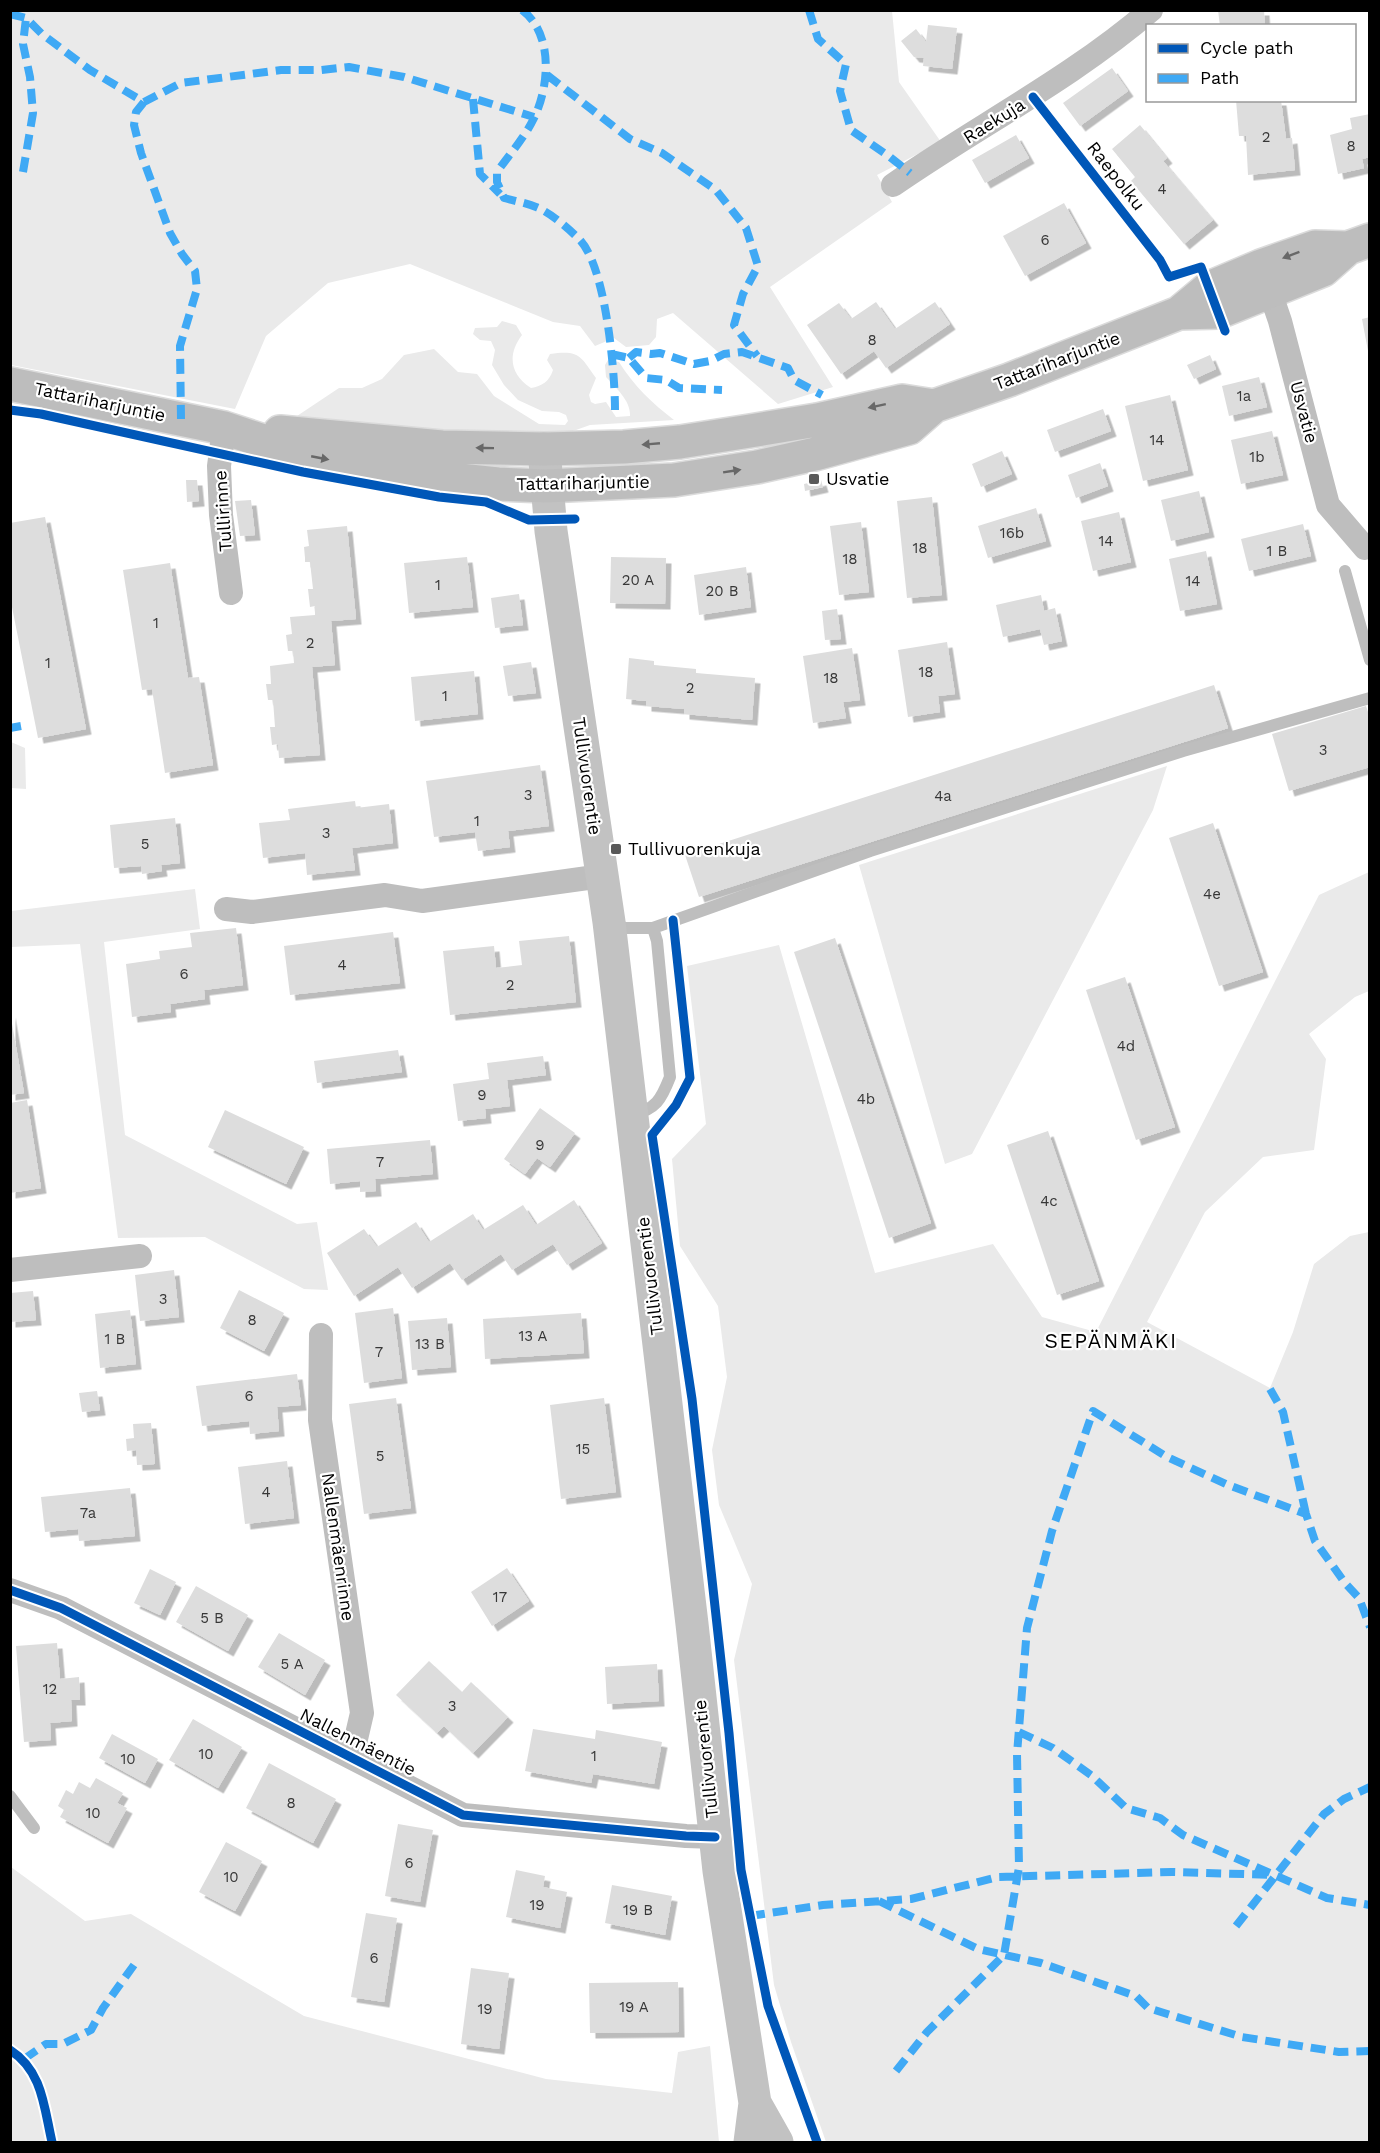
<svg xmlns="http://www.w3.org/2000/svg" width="1380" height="2153" font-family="'Work Sans',sans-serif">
  <defs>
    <filter id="shadow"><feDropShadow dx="5.5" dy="5.5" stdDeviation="0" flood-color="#0004"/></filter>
  </defs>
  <rect width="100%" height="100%" fill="#fff"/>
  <!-- green -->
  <path fill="#eaeaea" d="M 10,11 L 892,11 L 899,82 L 941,142 L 877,175 L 892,202 L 770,287 L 833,387 L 778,404 L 673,313 L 657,319 L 656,337 L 649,345 L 626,347 L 614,338 L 595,346 L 580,326 L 553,322 L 410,264 L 328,283 L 266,336 L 235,409 L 11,365 Z
    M 502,321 L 516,325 L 522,335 C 507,355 510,374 531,388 C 542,386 549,382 553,370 L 547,360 L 550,354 C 580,350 580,356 596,378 L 589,395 L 591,402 L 595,404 L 606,402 L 616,417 L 630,416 C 631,401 616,388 606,377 L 605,365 L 608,360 L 619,362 C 634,386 652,403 674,420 L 590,425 L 548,440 L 291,420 L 339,388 L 362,388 L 382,379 L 404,355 L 434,349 L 458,372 L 477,374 L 494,396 L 539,424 L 565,425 L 568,421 L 566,415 L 559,412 L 542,411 L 518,400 L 504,385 L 492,365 L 495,350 L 491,341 L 480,340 L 473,334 L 475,328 L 497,327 Z
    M 11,742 L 25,748 L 26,789 L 11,788 Z
    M 1167,766 L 1153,810 L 972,1154 L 945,1164 L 859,865 Z
    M 1369,872 L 1369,991 L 1355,997 L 1309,1034 L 1326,1059 L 1314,1150 L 1263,1157 L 1205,1212 L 1147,1322 L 1270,1388 L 1293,1332 L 1314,1264 L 1350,1236 L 1369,1232 L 1369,2142 L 826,2142 L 791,2042 L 774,1985 L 734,1660 L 752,1584 L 719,1505 L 712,1450 L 727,1377 L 718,1306 L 680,1246 L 672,1159 L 706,1124 L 687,966 L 779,945 L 875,1273 L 993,1244 L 1042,1317 L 1096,1332 L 1319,895 Z
    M 195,889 L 200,929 L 104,942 L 125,1135 L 297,1224 L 317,1222 L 328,1290 L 304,1289 L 205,1237 L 118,1238 L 80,944 L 11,947 L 11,911 Z
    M 11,1867 L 85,1921 L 131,1914 L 304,2016 L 546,2079 L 672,2093 L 678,2052 L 710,2046 L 719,2142 L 11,2142 Z"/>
  <!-- building -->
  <path fill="#ddd" filter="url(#shadow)" d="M 1218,10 L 1264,10 L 1265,26 L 1220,26 Z
    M 928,25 L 957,28 L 952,69 L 923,66 L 924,58 L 914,57 L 901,41 L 916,29 L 926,42 Z
    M 1112,68 L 1128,91 L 1080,126 L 1063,103 Z
    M 1236,100 L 1281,100 L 1286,139 L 1292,138 L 1295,170 L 1248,175 L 1246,136 L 1239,136 Z
    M 1370,114 L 1370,157 L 1362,159 L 1364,168 L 1338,174 L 1330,135 L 1352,129 L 1350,118 Z
    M 1140,125 L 1167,158 L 1163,161 L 1213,220 L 1184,244 L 1131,181 L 1135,177 L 1112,149 Z
    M 1016,135 L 1029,158 L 985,183 L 972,160 Z
    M 1064,203 L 1086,243 L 1025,276 L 1003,236 Z
    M 876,302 L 895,329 L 935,302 L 950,324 L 886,368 L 874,351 L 841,374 L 807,325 L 839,303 L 851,319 Z
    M 1370,317 L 1370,350 L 1368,351 L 1362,319 Z
    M 1210,355 L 1216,369 L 1194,379 L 1187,365 Z
    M 1259,377 L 1267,407 L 1229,416 L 1222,386 Z
    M 1170,395 L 1188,470 L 1143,481 L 1125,406 Z
    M 1103,409 L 1111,431 L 1055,452 L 1047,430 Z
    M 1272,431 L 1283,475 L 1241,484 L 1231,440 Z
    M 1002,451 L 1012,474 L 981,487 L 972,464 Z
    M 1100,463 L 1108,486 L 1076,498 L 1068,475 Z
    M 186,480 L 197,480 L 199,501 L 187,502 Z
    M 821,480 L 823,487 L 805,491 L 804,484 Z
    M 1199,491 L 1209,532 L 1171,541 L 1161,500 Z
    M 932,497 L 942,595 L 907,598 L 897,501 Z
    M 251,500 L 255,535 L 240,536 L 235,501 Z
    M 1036,508 L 1046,541 L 988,558 L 978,526 Z
    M 1119,512 L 1131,562 L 1093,571 L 1081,521 Z
    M 45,517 L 86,729 L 38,738 L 10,597 L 10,523 Z
    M 861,522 L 869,592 L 839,595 L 830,526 Z
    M 1303,524 L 1311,556 L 1249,571 L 1241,539 Z
    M 347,526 L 356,619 L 331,621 L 335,665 L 312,667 L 320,755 L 279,758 L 278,744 L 272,745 L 270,727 L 275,727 L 273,700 L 268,700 L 266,684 L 271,684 L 270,666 L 294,663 L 293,651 L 288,651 L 286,635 L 292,634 L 290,617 L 315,615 L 315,606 L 310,607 L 308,589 L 313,589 L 310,562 L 305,562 L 305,558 L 304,547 L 309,546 L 307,530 Z
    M 1206,551 L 1217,604 L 1180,611 L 1169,559 Z
    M 467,557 L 473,607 L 409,613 L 404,563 Z
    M 611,557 L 666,558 L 665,604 L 610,603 Z
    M 170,563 L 188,678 L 199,677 L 213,765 L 165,773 L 152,689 L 142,690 L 123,570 Z
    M 746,567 L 751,607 L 699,615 L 694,575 Z
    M 519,594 L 523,625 L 495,628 L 491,598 Z
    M 1041,595 L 1044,611 L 1055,608 L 1062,641 L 1044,645 L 1040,629 L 1003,637 L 996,605 Z
    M 837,609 L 841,639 L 825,640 L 822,611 Z
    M 947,642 L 955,694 L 938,696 L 940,712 L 908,717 L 898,650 Z
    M 852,648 L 860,700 L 843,702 L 846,718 L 813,723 L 803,656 Z
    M 629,658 L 654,661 L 654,665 L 696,669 L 696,673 L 755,678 L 752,720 L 684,714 L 684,709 L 646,706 L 646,701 L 626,699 Z
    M 531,662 L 536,693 L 508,696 L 503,666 Z
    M 474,671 L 478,714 L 415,721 L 411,677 Z
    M 1214,685 L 1228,728 L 699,897 L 685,855 Z
    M 1366,706 L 1370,718 L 1370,767 L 1289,791 L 1272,734 Z
    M 540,765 L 549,826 L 508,831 L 510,847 L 478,851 L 475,832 L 434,837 L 426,781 Z
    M 355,801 L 356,808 L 389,804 L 393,843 L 352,848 L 355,870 L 307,875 L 305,853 L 263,858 L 259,823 L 290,820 L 288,809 Z
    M 175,818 L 180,863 L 161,865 L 162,871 L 142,874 L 141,866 L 114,868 L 110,825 Z
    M 1213,823 L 1263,972 L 1219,986 L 1169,838 Z
    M 236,928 L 243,985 L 204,990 L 205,999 L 170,1004 L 171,1012 L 132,1017 L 126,964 L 160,959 L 159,951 L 192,947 L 190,933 Z
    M 393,932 L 400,983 L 290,995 L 284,946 Z
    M 569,936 L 576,1002 L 450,1015 L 443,951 L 494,946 L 496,968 L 522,965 L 519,941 Z
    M 835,938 L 931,1223 L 889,1238 L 794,952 Z
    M 1125,977 L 1175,1127 L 1136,1140 L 1086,990 Z
    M 10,1012 L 24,1093 L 10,1095 Z
    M 398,1050 L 402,1072 L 317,1083 L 314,1061 Z
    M 543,1056 L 546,1075 L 507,1080 L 510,1106 L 485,1109 L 486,1118 L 458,1121 L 453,1084 L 489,1079 L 487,1063 Z
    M 27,1100 L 41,1188 L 10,1193 L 10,1103 Z
    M 540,1108 L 575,1133 L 550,1167 L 537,1158 L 525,1174 L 504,1159 Z
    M 225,1110 L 304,1147 L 286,1184 L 208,1147 Z
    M 1048,1131 L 1099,1281 L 1057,1295 L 1007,1145 Z
    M 430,1140 L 433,1174 L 375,1179 L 376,1191 L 360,1192 L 360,1181 L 330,1184 L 327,1149 Z
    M 574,1200 L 602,1243 L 567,1265 L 553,1244 L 512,1270 L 501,1254 L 462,1280 L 450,1263 L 412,1288 L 398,1267 L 354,1296 L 327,1253 L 364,1229 L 377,1247 L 416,1222 L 429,1242 L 473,1214 L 483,1230 L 523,1205 L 536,1225 Z
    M 174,1270 L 179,1317 L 140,1321 L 135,1275 Z
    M 239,1290 L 284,1313 L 264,1351 L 220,1328 Z
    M 33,1291 L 36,1320 L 10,1322 L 10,1293 Z
    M 393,1308 L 402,1378 L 364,1383 L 355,1313 Z
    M 130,1310 L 136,1364 L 100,1368 L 95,1314 Z
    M 581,1313 L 584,1353 L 485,1359 L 483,1319 Z
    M 447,1318 L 451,1367 L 412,1370 L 408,1321 Z
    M 297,1374 L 301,1405 L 277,1407 L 279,1431 L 250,1434 L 249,1421 L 202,1426 L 196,1386 Z
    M 97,1391 L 100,1410 L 82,1412 L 79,1393 Z
    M 396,1398 L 411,1508 L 364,1514 L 349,1404 Z
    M 604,1398 L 616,1492 L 561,1499 L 550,1405 Z
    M 151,1423 L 155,1464 L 137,1465 L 136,1450 L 127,1451 L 126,1439 L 134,1438 L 133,1424 Z
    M 287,1461 L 294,1518 L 245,1524 L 238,1467 Z
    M 130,1488 L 135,1536 L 79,1541 L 78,1529 L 45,1532 L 41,1497 Z
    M 507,1568 L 529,1601 L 492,1626 L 471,1592 Z
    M 150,1569 L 176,1582 L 160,1615 L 134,1603 Z
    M 196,1586 L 248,1615 L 228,1651 L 176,1622 Z
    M 279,1633 L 325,1660 L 305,1695 L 258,1667 Z
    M 57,1643 L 60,1679 L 79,1677 L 80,1700 L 71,1700 L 72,1721 L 50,1723 L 51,1740 L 24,1742 L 16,1646 Z
    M 429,1661 L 462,1692 L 471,1682 L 508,1717 L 473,1753 L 444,1726 L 437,1733 L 396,1695 Z
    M 657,1664 L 659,1701 L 607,1704 L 605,1667 Z
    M 193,1719 L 242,1747 L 218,1788 L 169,1760 Z
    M 533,1729 L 595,1739 L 596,1730 L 662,1742 L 654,1784 L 593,1774 L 591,1783 L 525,1771 Z
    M 112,1734 L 158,1759 L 145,1783 L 99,1758 Z
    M 269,1763 L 336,1799 L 313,1843 L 246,1808 Z
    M 96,1778 L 123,1793 L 117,1803 L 127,1808 L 108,1843 L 60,1817 L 64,1810 L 58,1806 L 66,1790 L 73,1794 L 79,1782 L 90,1788 Z
    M 398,1824 L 433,1830 L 420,1902 L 385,1896 Z
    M 226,1842 L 262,1861 L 235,1911 L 199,1892 Z
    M 516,1870 L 545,1876 L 543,1887 L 567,1892 L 560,1928 L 506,1917 Z
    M 612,1885 L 672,1896 L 665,1935 L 605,1923 Z
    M 366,1913 L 397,1918 L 384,2002 L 351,1997 Z
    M 471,1968 L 509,1973 L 499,2049 L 461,2044 Z
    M 678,1982 L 679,2032 L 590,2033 L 589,1983 Z"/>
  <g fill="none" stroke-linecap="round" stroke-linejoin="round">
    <defs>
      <path id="primary" d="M 1179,313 L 1219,312 L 1323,270 L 1348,248
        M 10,384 L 224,428 L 309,456 L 402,474 L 498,484 L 546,486 L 674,480 L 757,467 L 815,454 L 909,428 L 934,406 L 1009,380 L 1179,313 L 1209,288 L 1261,266 L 1315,247 L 1348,248 L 1370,240
        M 280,432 L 442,447 L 544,449 L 624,447 L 680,442 L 750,431 L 817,420 L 902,401 L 934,406"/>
    </defs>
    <!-- primary casing -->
    <use href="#primary" stroke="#dbdbdb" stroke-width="36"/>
    <!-- service -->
    <path stroke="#bebebe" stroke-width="12" d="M 1345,571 L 1370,660
      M 613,923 L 625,928 L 653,928 L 870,851 L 1183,751 L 1370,698
      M 632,1115 C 656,1109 661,1100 670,1077 L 657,941 L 653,928
      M 10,1796 L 34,1828"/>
    <!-- minor -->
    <path stroke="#bebebe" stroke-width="24" d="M 893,185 C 978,126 1072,78 1151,10
      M 1265,277 L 1280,321 L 1328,505 L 1365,548
      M 224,428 L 219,466 L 221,515 L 231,593
      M 226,909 L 252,912 L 385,895 L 422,901 L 602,876
      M 10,1270 L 140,1256
      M 321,1335 L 320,1420 L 362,1713 L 352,1756
      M 10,1590 L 61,1608 L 463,1815 L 686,1836 L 715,1837"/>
    <!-- secondary -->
    <path stroke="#c2c2c2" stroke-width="33" d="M 544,449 L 551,531 L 609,922 L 692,1624 L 719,1871 L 755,2103 L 750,2142
      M 755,2103 L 777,2142"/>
    <!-- primary -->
    <use href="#primary" stroke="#bdbdbd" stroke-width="33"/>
    <!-- quiet -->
    <path stroke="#3fa9f5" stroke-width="8" stroke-dasharray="15 8" stroke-linecap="butt" d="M 522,10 C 553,33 550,85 534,118 C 525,137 509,155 497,172 L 497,182 L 504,198 C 515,201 526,203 536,207 C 551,213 568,228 580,240 C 606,268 615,372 615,410
      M 809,10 L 818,39 L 846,64 L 840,91 L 851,130 L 890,157 L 910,173
      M 10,14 L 26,18 L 42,34 L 90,70 L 144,102 L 181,83 L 281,70 L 321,70 L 349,67 L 404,77 L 534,117
      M 547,75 L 630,139 L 662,153 L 716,190 L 746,228 L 758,266 L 743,294 L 734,325 L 757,356
      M 473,99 L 480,174 L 500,194
      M 144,102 L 136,112 L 134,125 L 141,153 L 170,233 L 182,254 L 195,271 L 197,289 L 180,346 L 181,419
      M 23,172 L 33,113 L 30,77 L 23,44 L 26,18
      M 611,354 L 629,358 L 646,378 L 666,380 L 679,388 L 722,390
      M 629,358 L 636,352 L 651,354 L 660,353 L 694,364 L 710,361 L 724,354 L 742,352 L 788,368 L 794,380 L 822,395
      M 10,728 L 21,726
      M 1270,1389 L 1283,1412 L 1306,1514
      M 1019,1732 L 1053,1748 L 1091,1775 L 1126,1808 L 1160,1818 L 1183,1835 L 1327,1898 L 1370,1905
      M 879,1901 L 978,1949 L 1041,1963 L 1136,1996 L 1148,2008 L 1242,2037 L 1339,2052 L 1370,2051
      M 750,1916 L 823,1905 L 911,1899 L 998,1877 L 1172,1872 L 1275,1875
      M 1236,1926 L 1324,1814 L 1344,1799 L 1370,1787
      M 24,2059 L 46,2044 L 63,2044 L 91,2030 L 103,2008 L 134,1965
      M 896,2071 L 927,2032 L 1004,1955 L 1019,1867 L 1017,1754 L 1027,1628 L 1052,1531 L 1093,1411 L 1167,1457 L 1228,1485 L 1306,1514 L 1315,1541 L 1345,1583 L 1359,1598 L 1370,1627"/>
    <defs>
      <path id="cycleway" d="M 1033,97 L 1160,260 L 1169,277 L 1201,267 L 1225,331
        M 10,410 L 41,414 L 303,472 L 439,497 L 486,502 L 529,520 L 575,519
        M 673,920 L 690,1078 L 676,1105 L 652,1135 L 692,1399 L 729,1733 L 741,1870 L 768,2006 L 817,2142
        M 10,1590 L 61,1608 L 463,1815 L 686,1836 L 715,1837
        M 10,2050 C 43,2071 44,2108 52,2142"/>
    </defs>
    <!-- cycleway casing -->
    <use href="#cycleway" stroke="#fff" stroke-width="13"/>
    <!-- cycleway -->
    <use href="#cycleway" stroke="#0057b8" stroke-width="9"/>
  </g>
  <!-- one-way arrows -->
  <defs><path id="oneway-solid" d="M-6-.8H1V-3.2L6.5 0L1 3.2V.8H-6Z" transform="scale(1.5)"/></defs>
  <g fill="#686868">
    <use href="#oneway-solid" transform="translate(1291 255) rotate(159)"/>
    <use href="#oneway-solid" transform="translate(877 406) rotate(168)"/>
    <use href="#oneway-solid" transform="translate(651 444) rotate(175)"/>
    <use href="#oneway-solid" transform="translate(485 448) rotate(-179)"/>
    <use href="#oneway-solid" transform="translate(320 458) rotate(11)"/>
    <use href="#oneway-solid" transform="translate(732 471) rotate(-9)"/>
  </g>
  <!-- markers -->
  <g fill="#595959" stroke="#fff" stroke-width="2">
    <rect x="808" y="473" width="12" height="12" rx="3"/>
    <rect x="610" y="843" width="12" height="12" rx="3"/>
  </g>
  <g text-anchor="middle" stroke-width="4.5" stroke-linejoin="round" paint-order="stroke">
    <!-- number labels -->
    <g font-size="15" fill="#373737">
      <text x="1266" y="142">2</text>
      <text x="1351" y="151">8</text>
      <text x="1162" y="194">4</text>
      <text x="1045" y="245">6</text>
      <text x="872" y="345">8</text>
      <text x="1244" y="401">1a</text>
      <text x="1157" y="445">14</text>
      <text x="1257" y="462">1b</text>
      <text x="1012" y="538">16b</text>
      <text x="1106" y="546">14</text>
      <text x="920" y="553">18</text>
      <text x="1277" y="556">1 B</text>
      <text x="850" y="564">18</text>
      <text x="638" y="585">20 A</text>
      <text x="1193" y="586">14</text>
      <text x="438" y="590">1</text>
      <text x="722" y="596">20 B</text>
      <text x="156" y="628">1</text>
      <text x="310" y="648">2</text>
      <text x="48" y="668">1</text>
      <text x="926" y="677">18</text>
      <text x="831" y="683">18</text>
      <text x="690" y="693">2</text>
      <text x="445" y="701">1</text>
      <text x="1323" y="755">3</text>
      <text x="528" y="800">3</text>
      <text x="943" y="801">4a</text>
      <text x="477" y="826">1</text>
      <text x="326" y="838">3</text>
      <text x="145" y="849">5</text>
      <text x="1212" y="899">4e</text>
      <text x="342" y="970">4</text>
      <text x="184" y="979">6</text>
      <text x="510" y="990">2</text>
      <text x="1126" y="1051">4d</text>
      <text x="482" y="1100">9</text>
      <text x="866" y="1104">4b</text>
      <text x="540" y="1150">9</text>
      <text x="380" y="1167">7</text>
      <text x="1049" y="1206">4c</text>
      <text x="163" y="1304">3</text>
      <text x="252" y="1325">8</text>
      <text x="533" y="1341">13 A</text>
      <text x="115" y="1344">1 B</text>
      <text x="430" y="1349">13 B</text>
      <text x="379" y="1357">7</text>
      <text x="249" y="1401">6</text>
      <text x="583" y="1454">15</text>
      <text x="380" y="1461">5</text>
      <text x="266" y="1497">4</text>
      <text x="88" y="1518">7a</text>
      <text x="500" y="1602">17</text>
      <text x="212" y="1623">5 B</text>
      <text x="292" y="1669">5 A</text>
      <text x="50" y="1694">12</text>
      <text x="452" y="1711">3</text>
      <text x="206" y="1759">10</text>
      <text x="594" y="1761">1</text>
      <text x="128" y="1764">10</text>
      <text x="291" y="1808">8</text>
      <text x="93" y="1818">10</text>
      <text x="409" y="1868">6</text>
      <text x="231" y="1882">10</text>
      <text x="537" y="1910">19</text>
      <text x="638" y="1915">19 B</text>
      <text x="374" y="1963">6</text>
      <text x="634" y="2012">19 A</text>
      <text x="485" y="2014">19</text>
    </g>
    <!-- street labels -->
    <g font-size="18" fill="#000" stroke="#fff">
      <text transform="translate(994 121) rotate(-32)" y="6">Raekuja</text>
      <text transform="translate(1116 176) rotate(52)" y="6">Raepolku</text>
      <text transform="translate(1057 361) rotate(-21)" y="6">Tattariharjuntie</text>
      <text transform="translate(100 402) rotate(12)" y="6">Tattariharjuntie</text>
      <text transform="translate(1304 412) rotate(75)" y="6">Usvatie</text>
      <text transform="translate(583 483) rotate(-1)" y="6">Tattariharjuntie</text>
      <text transform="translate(223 511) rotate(-94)" y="6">Tullirinne</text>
      <text transform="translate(587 776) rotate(82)" y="6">Tullivuorentie</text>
      <text transform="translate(650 1276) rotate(-97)" y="6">Tullivuorentie</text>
      <text transform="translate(338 1547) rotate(82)" y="6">Nallenmäenrinne</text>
      <text transform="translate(358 1742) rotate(27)" y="6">Nallenmäentie</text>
      <text transform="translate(706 1759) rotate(-96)" y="6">Tullivuorentie</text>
    </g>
    <!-- poi labels -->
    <g font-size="18" fill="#000" stroke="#fff" text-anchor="start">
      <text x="826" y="485">Usvatie</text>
      <text x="628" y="855">Tullivuorenkuja</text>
    </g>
    <!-- quarter labels -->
    <g font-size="21" letter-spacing="1.5" fill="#000" stroke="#fff">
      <text x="1111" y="1348">SEPÄNMÄKI</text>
    </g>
  </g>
  <!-- border -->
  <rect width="1380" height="2153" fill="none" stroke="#000000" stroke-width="24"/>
  <!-- legend -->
  <rect x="1146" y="24" width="210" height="78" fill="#ffffff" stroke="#999999" stroke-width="1.5"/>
  <rect x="1158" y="44" width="30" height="9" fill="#0057b8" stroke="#999999" stroke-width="1.5"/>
  <text x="1200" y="54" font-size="18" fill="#000000">Cycle path</text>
  <rect x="1158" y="74" width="30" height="9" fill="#3fa9f5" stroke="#999999" stroke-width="1.5"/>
  <text x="1200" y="84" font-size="18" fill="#000000">Path</text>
</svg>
